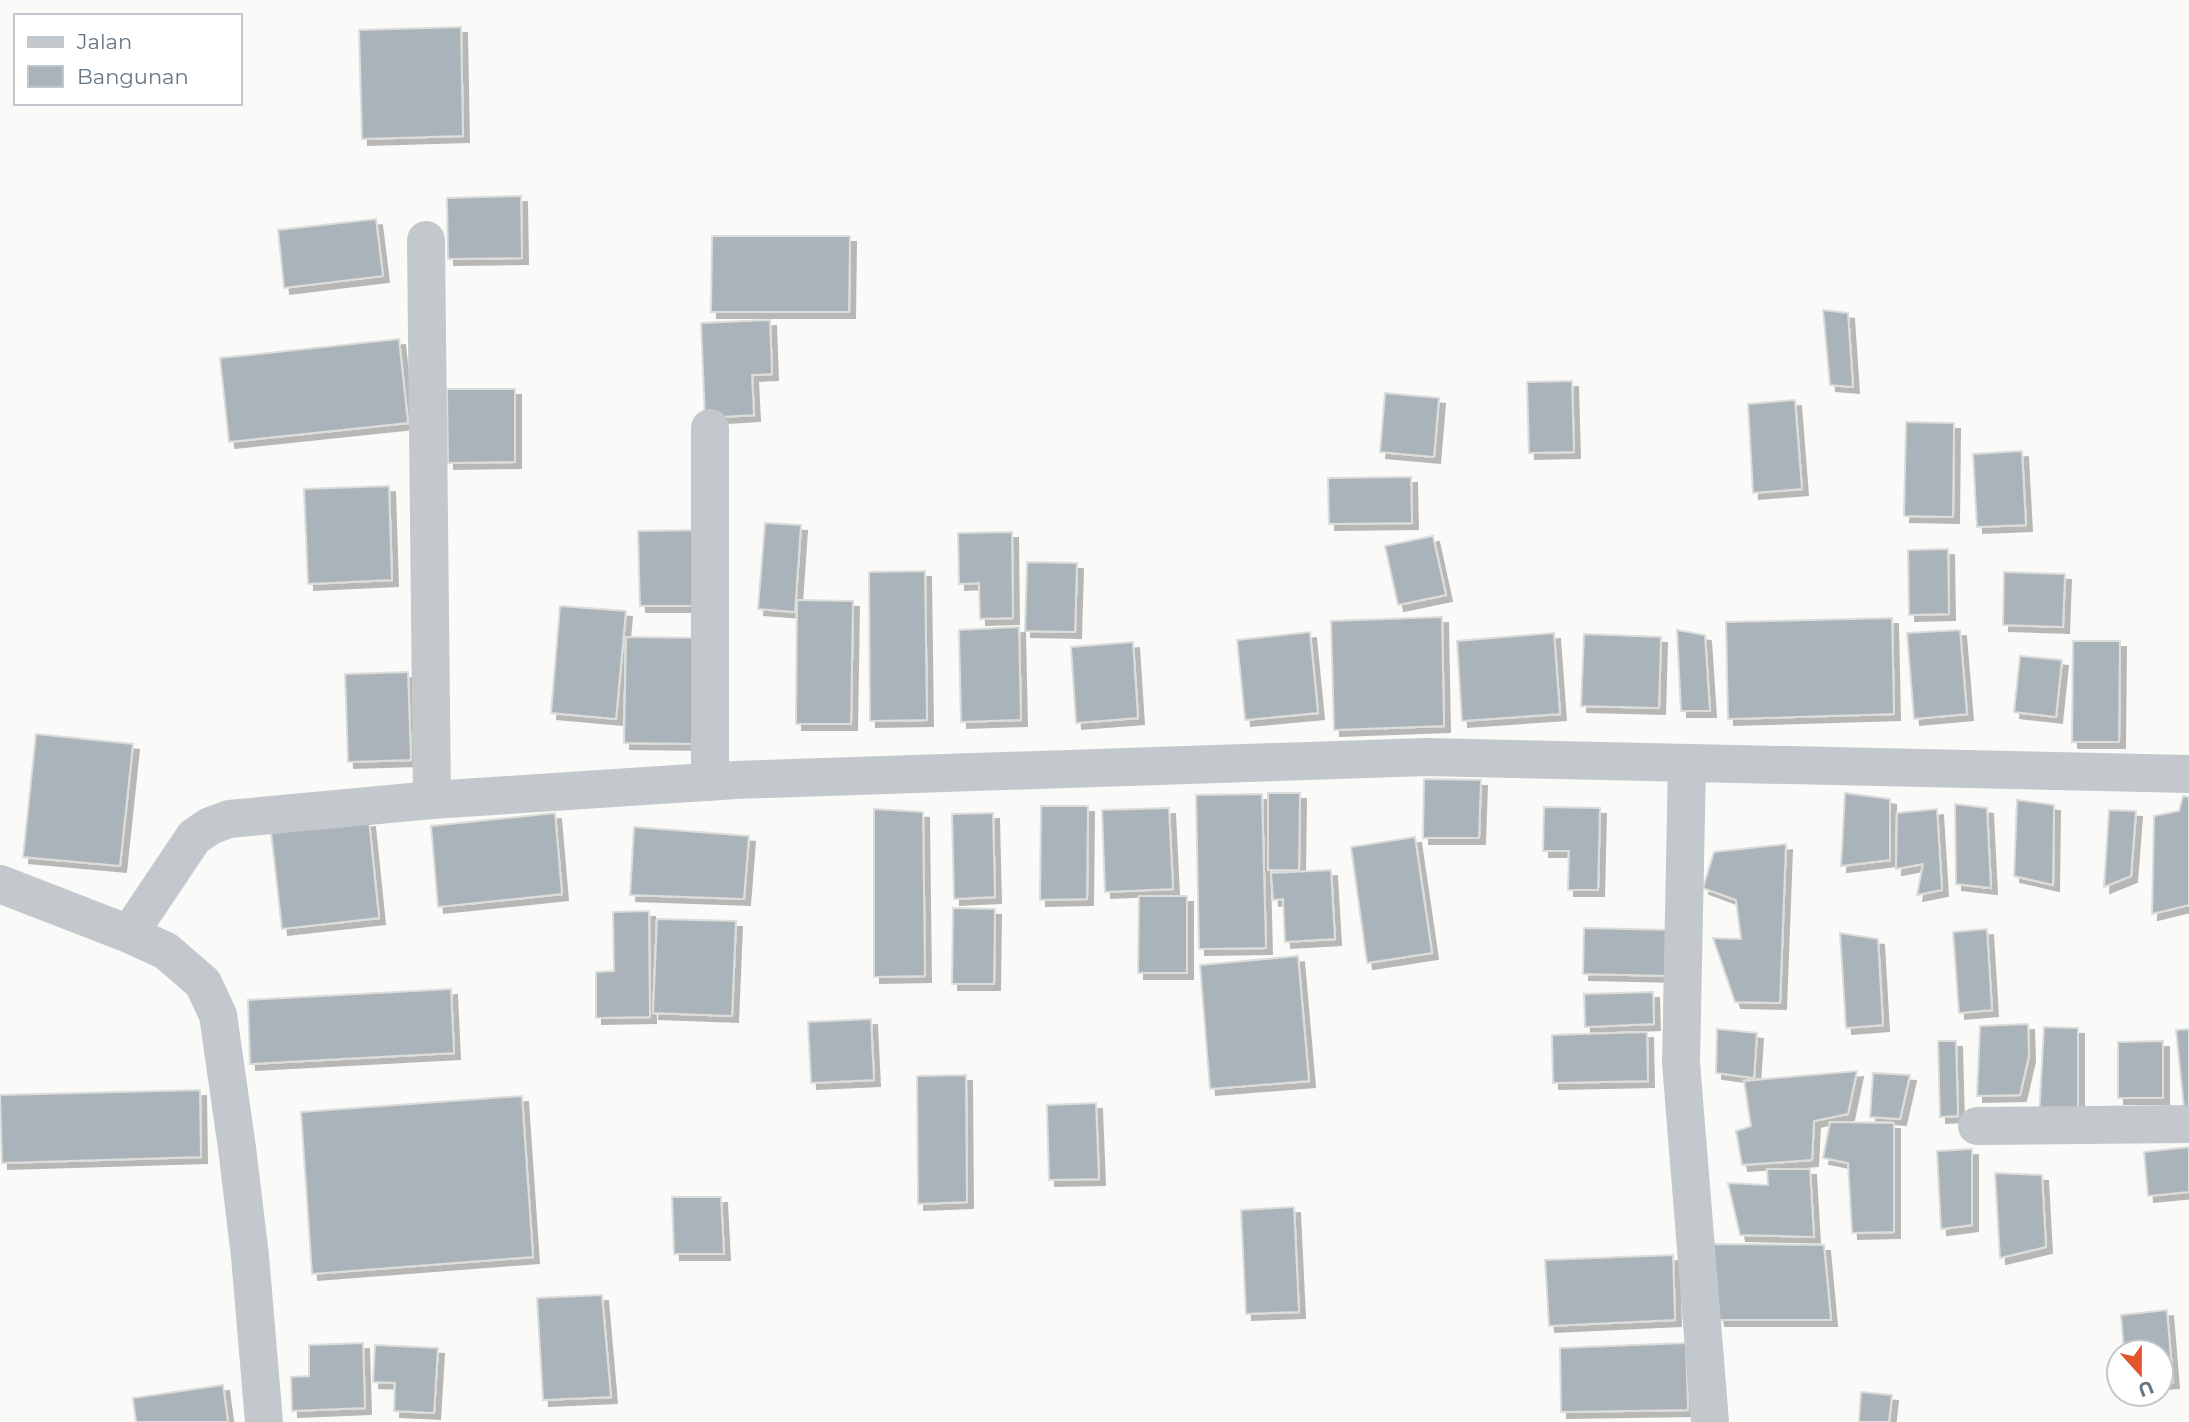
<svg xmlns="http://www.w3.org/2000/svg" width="2189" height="1422" font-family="Montserrat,sans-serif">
  <defs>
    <filter id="shadow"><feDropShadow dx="6" dy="6" stdDeviation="0" flood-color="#0004"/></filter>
  </defs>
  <rect width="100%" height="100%" fill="#fafaf8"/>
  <!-- building -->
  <path fill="#aab3b9" stroke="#dcdcda" stroke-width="2" filter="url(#shadow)" d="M 461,27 L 463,136 L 362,139 L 359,30 Z
    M 521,196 L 522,258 L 448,259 L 447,198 Z
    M 376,219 L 383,276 L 284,288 L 278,230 Z
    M 712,236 L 850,236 L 849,312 L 711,312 Z
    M 1823,310 L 1848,313 L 1853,387 L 1830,385 Z
    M 770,320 L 772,374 L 752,375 L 754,415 L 705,418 L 701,323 Z
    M 399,339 L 408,423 L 229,442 L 220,358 Z
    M 1572,381 L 1574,452 L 1529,453 L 1527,382 Z
    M 447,389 L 515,389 L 515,462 L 448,463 Z
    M 1385,393 L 1439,398 L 1434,457 L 1380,452 Z
    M 1795,400 L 1802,489 L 1753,493 L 1748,404 Z
    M 1906,422 L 1954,423 L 1953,517 L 1904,516 Z
    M 2022,451 L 2026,525 L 1977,527 L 1973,454 Z
    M 1411,477 L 1412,523 L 1329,524 L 1328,478 Z
    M 389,486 L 392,580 L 308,584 L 304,489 Z
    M 765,523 L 801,525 L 795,612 L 758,609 Z
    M 701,530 L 702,606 L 640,606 L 638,531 Z
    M 1012,532 L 1013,618 L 980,619 L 979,583 L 959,584 L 958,533 Z
    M 1433,536 L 1446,595 L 1398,605 L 1385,546 Z
    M 1948,549 L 1949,614 L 1909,615 L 1908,550 Z
    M 1027,562 L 1077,563 L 1075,632 L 1025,631 Z
    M 925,571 L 927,720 L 870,721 L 869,572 Z
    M 2004,572 L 2065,574 L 2063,627 L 2003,625 Z
    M 797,600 L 853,601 L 851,724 L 796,724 Z
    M 560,606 L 626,611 L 616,719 L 551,713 Z
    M 1442,617 L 1444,726 L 1334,730 L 1331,621 Z
    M 1892,618 L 1894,714 L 1728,719 L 1726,622 Z
    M 1019,627 L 1021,720 L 961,722 L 959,630 Z
    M 1677,630 L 1705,635 L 1710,711 L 1681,711 Z
    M 1960,630 L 1967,714 L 1914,719 L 1907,633 Z
    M 1310,632 L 1318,713 L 1245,720 L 1237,640 Z
    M 1554,633 L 1560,714 L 1462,721 L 1457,641 Z
    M 1584,634 L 1661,637 L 1659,708 L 1581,706 Z
    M 626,637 L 704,638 L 702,744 L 624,743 Z
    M 2073,641 L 2120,641 L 2119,742 L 2072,742 Z
    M 1133,642 L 1138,718 L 1076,723 L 1071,647 Z
    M 2020,656 L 2062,660 L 2056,717 L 2014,712 Z
    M 408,672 L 411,760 L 348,762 L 345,674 Z
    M 36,734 L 133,744 L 120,866 L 23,857 Z
    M 1424,779 L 1481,780 L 1479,838 L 1423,838 Z
    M 1268,793 L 1300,793 L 1299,870 L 1268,870 Z
    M 1845,793 L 1890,799 L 1890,860 L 1841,866 Z
    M 1262,794 L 1266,948 L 1199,949 L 1196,795 Z
    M 2183,796 L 2189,797 L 2189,905 L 2152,914 L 2154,816 L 2179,811 Z
    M 2017,800 L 2054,805 L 2053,885 L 2014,876 Z
    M 1955,804 L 1987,808 L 1991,888 L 1956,884 Z
    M 1041,806 L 1088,806 L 1087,899 L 1040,900 Z
    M 1544,807 L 1600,808 L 1598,890 L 1568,890 L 1569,851 L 1543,851 Z
    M 1169,808 L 1173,889 L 1105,892 L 1102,810 Z
    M 874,809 L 923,812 L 925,976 L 874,977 Z
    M 1937,809 L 1942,890 L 1917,895 L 1923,864 L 1896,869 L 1897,813 Z
    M 2109,810 L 2136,811 L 2131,876 L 2104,887 Z
    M 555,813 L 562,894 L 438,907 L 431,826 Z
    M 993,813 L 995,897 L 954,899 L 952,814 Z
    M 369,821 L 379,918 L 282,929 L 271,832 Z
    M 634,827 L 749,836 L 744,899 L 630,895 Z
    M 1415,837 L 1432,953 L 1367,963 L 1351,847 Z
    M 1786,844 L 1780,1003 L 1735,1002 L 1713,938 L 1741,939 L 1736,900 L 1703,888 L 1714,852 Z
    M 1331,870 L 1335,939 L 1285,942 L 1283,899 L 1273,900 L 1271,873 Z
    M 1139,896 L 1187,896 L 1187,973 L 1138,973 Z
    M 953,908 L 995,909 L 994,984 L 952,984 Z
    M 649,911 L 650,1017 L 596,1018 L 596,972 L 614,971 L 613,912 Z
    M 657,919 L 736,921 L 732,1016 L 653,1013 Z
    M 1584,928 L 1671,930 L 1671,976 L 1583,974 Z
    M 1987,929 L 1992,1010 L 1959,1013 L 1953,932 Z
    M 1840,933 L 1878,939 L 1883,1025 L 1846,1028 Z
    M 1298,956 L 1309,1081 L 1210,1089 L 1200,965 Z
    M 451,989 L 454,1053 L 250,1064 L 248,1000 Z
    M 1653,992 L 1654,1024 L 1585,1027 L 1584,994 Z
    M 871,1019 L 874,1080 L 811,1083 L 808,1022 Z
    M 2028,1024 L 2029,1056 L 2020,1095 L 1977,1096 L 1980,1026 Z
    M 2044,1027 L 2078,1028 L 2078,1111 L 2039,1116 Z
    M 1717,1029 L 1757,1033 L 1754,1078 L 1716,1073 Z
    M 2189,1029 L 2189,1118 L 2185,1118 L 2176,1030 Z
    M 1647,1032 L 1648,1081 L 1553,1083 L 1552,1035 Z
    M 1938,1041 L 1956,1041 L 1958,1116 L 1940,1117 Z
    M 2163,1041 L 2163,1098 L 2118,1098 L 2118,1042 Z
    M 1857,1071 L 1848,1114 L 1814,1121 L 1812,1160 L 1742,1165 L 1736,1131 L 1751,1126 L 1744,1081 Z
    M 1873,1073 L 1910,1075 L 1900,1119 L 1870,1117 Z
    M 966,1075 L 967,1202 L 918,1204 L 917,1076 Z
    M 200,1090 L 201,1157 L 2,1163 L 0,1095 Z
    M 522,1096 L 533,1257 L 312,1274 L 301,1112 Z
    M 1096,1103 L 1099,1179 L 1049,1180 L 1047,1105 Z
    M 1830,1122 L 1894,1123 L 1894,1232 L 1852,1233 L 1848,1163 L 1823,1158 Z
    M 2189,1147 L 2189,1192 L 2148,1196 L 2144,1152 Z
    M 1972,1149 L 1972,1225 L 1941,1229 L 1937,1151 Z
    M 1767,1169 L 1810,1169 L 1814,1237 L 1740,1235 L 1728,1183 L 1768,1185 Z
    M 1995,1173 L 2042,1175 L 2046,1247 L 2000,1258 Z
    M 672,1197 L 721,1197 L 724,1254 L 674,1254 Z
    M 1294,1207 L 1299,1312 L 1246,1314 L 1241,1210 Z
    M 1707,1244 L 1824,1245 L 1831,1320 L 1719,1320 Z
    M 1673,1255 L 1675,1320 L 1549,1326 L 1545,1260 Z
    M 602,1295 L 611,1397 L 543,1400 L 537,1298 Z
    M 2167,1310 L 2173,1382 L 2161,1383 L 2161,1352 L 2124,1352 L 2121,1315 Z
    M 363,1343 L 365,1408 L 292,1411 L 291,1377 L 309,1376 L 309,1345 Z
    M 1686,1343 L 1688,1410 L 1561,1412 L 1560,1348 Z
    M 375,1345 L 438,1348 L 434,1413 L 394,1411 L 395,1383 L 373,1382 Z
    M 223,1385 L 228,1422 L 136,1422 L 133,1398 Z
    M 1861,1392 L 1892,1395 L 1889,1422 L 1859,1422 Z"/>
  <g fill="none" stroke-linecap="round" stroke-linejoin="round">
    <!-- minor -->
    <path stroke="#c3c8cc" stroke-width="38" d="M 426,240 L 432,800
      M 710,428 L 710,782
      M 1687,763 L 1681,1063 L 1710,1422
      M 0,884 L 129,934 L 166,951 L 203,983 L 218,1015 L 237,1148 L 250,1256 L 264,1422
      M 129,934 L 194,837 L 210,826 L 229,819 L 432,800 L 736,780 L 1426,757 L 2189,774
      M 1977,1126 L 2189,1124"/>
  </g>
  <!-- legend -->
  <rect x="14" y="14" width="228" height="91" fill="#ffffff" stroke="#c1c8cd" stroke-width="2"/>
  <rect x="28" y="37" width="35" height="10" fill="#c3c8cc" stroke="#c1c8cd" stroke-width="2"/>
  <text x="77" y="49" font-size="21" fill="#657683">Jalan</text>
  <rect x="28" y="66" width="35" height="21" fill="#aab3b9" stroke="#c1c8cd" stroke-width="2"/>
  <text x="77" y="84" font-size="21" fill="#657683">Bangunan</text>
  <!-- north arrow -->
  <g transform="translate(2140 1373) rotate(159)"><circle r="33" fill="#ffffff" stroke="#c1c8cd" stroke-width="2"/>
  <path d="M0-5L12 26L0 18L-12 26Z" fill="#e4572e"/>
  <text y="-10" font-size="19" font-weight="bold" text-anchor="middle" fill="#657683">U</text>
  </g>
</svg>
